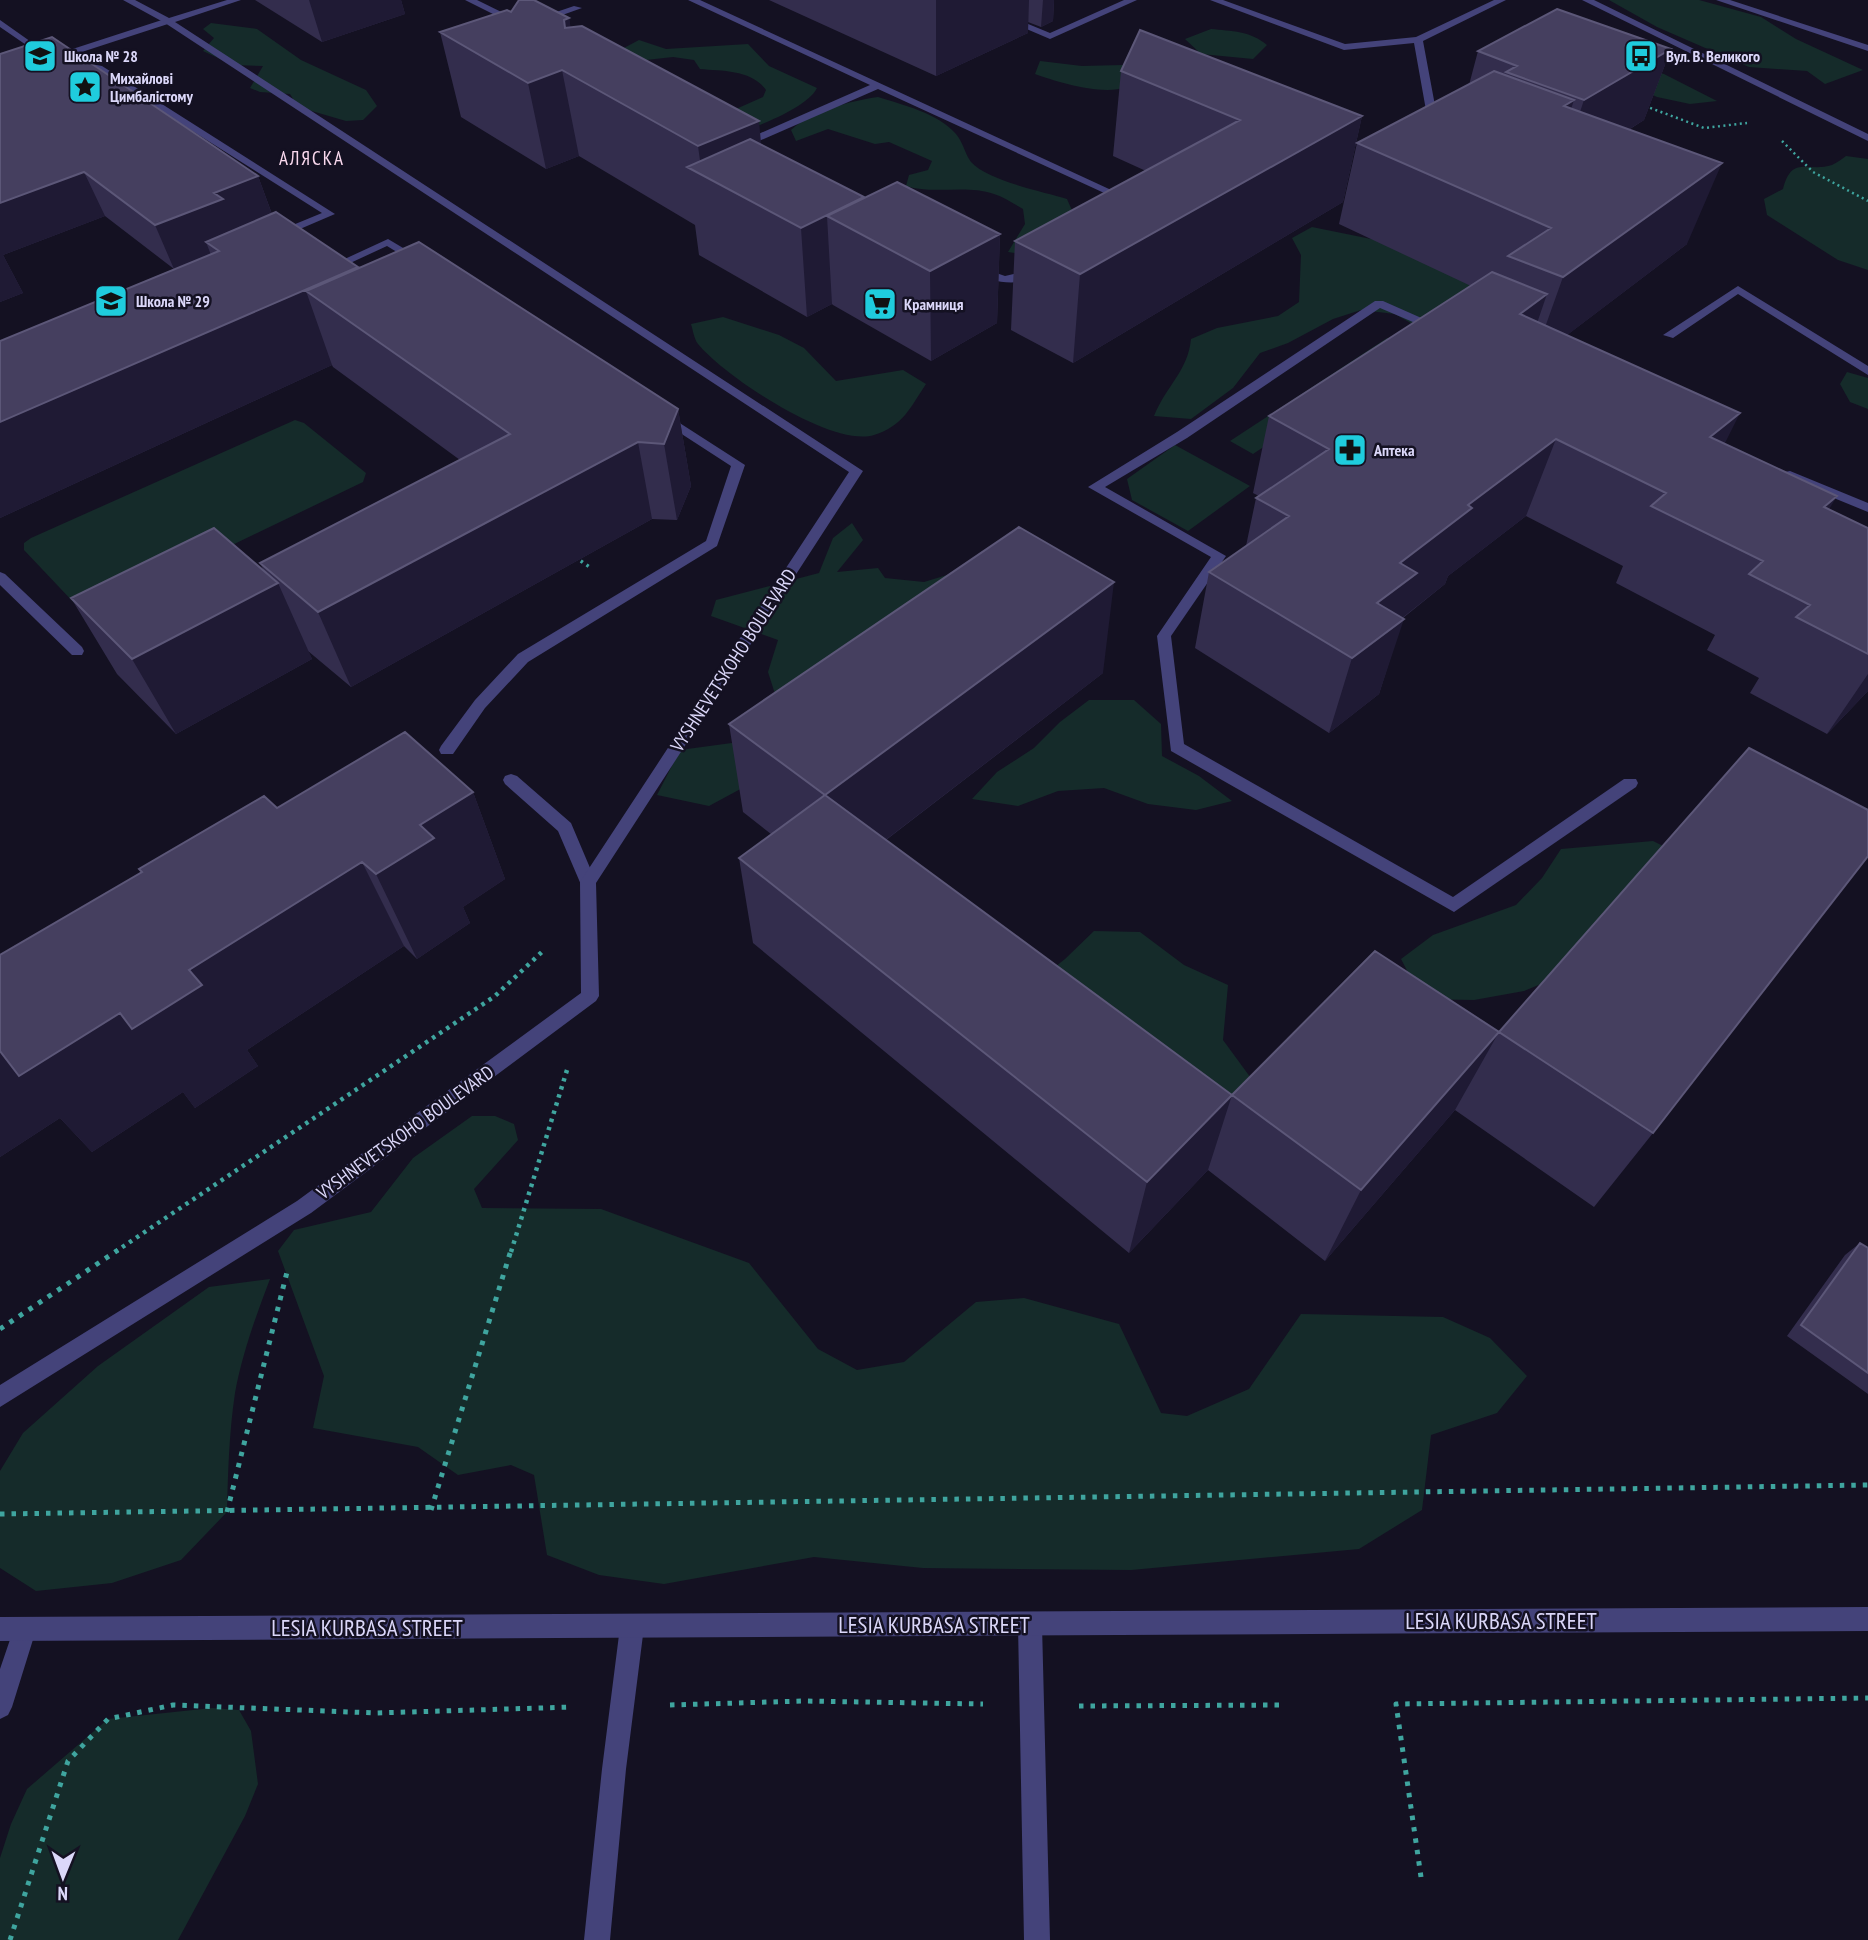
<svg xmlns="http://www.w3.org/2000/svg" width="1868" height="1940" font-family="'PT Sans Narrow',sans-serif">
  <rect width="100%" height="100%" fill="#141122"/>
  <!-- green -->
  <path fill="#152b2a" d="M 1609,0 L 1699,0 L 1761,17 L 1796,39 L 1863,70 L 1825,84 L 1807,71 L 1749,67 L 1657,27 Z
    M 1538,19 L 1554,19 L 1634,65 L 1664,74 L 1717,101 L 1690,104 L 1657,97 L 1528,35 Z
    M 211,23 L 257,29 L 301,60 L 366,90 L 377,106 L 363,120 L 346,121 L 298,107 L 290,94 L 260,92 L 250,88 L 263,66 L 233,65 L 203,51 L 214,38 L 203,29 Z
    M 1211,29 C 1231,31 1251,31 1267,45 L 1253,59 L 1201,54 L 1185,39 Z
    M 639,40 L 666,49 L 748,44 L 769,66 L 817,88 C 808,106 768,122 749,129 L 736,109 L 763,97 L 766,90 C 752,70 723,71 700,69 L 694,60 L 673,57 L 637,61 L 622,49 Z
    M 1040,61 L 1082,66 L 1163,64 C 1152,71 1139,82 1126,87 C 1103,96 1057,82 1035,74 Z
    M 878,97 C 903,105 938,113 956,134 C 963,142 965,154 971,162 C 988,181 1042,191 1067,199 L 1074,215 L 1036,256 L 1008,252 L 1025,224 L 1023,209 C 1014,204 1004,197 994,194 C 966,184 934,195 906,186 L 909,175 L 928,170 L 932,161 L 889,142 L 875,144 L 828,129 L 796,141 L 791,130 C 812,111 850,101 878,97 Z
    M 1846,156 L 1868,159 L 1868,270 L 1838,260 L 1767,215 L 1764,199 L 1783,189 C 1792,154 1808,173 1832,165 C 1836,163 1842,159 1846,156 Z
    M 1312,227 L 1376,240 L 1488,282 L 1421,329 L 1395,314 L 1361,310 L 1333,319 L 1288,343 L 1260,353 L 1233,388 L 1191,419 L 1154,416 C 1166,386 1188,371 1191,339 L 1217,328 L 1278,316 L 1299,302 L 1301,255 L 1292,238 Z
    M 723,317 L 779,335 L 804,348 L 836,381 L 903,370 L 926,384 C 910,408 903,426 874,435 C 832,448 724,376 698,344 C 694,339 693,330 691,324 Z
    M 1387,338 L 1410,348 L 1253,454 L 1230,441 Z
    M 1847,372 L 1868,378 L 1868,409 L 1850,402 L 1840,384 Z
    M 295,420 L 304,423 L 366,473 L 363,482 L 110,604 L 77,606 L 24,550 L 24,543 L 31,538 Z
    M 1175,445 L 1250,486 L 1188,531 L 1132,500 L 1127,479 Z
    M 852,523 L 863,540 L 837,572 L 878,568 L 885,578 L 924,582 L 947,575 L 770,773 L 709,806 L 657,795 L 680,750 L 739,742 L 776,697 L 768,672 L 778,640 L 711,616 L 716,600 L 819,573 L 833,538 Z
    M 1089,700 L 1134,700 L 1161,724 L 1162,756 L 1199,776 L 1232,801 L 1196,810 L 1148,804 L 1104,788 L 1058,791 L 1018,806 L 972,799 L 997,772 L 1034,748 L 1060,722 Z
    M 1653,841 L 1671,850 L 1667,864 L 1631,883 L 1565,974 L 1524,991 L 1474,1000 L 1422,999 L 1401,959 L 1433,935 L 1516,905 L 1542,878 L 1561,849 Z
    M 1094,931 L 1140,932 L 1184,965 L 1228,985 L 1223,1040 L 1256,1085 L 1234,1124 L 1022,993 L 1065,959 Z
    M 472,1116 L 495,1116 L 514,1124 L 518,1140 L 474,1189 L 482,1208 L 601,1209 L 749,1263 L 818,1349 L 857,1370 L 904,1362 L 976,1302 L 1024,1298 L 1119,1324 L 1161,1413 L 1187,1416 L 1249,1389 L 1301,1314 L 1443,1317 L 1490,1338 L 1527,1376 L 1497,1413 L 1431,1435 L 1422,1510 L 1359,1549 L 1131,1570 L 923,1568 L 814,1557 L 664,1584 L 599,1575 L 547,1555 L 534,1475 L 511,1465 L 458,1475 L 418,1447 L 313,1428 L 324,1376 L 278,1251 L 294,1230 L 371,1212 L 413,1158 Z
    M 270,1279 C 256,1316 242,1354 235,1393 C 229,1433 228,1473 227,1512 L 181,1560 L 112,1583 L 36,1591 L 0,1568 L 0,1471 L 23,1433 L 98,1366 L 209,1287 Z
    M 212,1708 L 239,1710 L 251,1731 L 258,1784 L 245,1816 L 178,1940 L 0,1940 L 0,1858 L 11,1824 L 27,1789 L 108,1719 Z"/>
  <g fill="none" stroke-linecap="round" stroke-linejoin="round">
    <!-- path-far3 -->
    <path stroke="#3fa59f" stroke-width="2.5" stroke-dasharray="2 3.5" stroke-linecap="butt" d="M 1645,106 L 1704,128 L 1747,123
      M 1782,141 L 1813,172 L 1868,201"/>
    <!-- path-far2 -->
    <path stroke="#3fa59f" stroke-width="3.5" stroke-dasharray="2.5 4.5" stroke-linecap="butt" d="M 575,557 L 591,568"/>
    <!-- path-far1 -->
    <path stroke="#3fa59f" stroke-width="4.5" stroke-dasharray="3.5 5" stroke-linecap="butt" d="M 115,1252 L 495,996 L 544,950
      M 511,1252 L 567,1070"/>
    <!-- path -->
    <path stroke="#3fa59f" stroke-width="5" stroke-dasharray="4.5 7" stroke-linecap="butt" d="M 0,1329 L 118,1250
      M 431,1510 L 511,1250
      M 227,1512 L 287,1272
      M 0,1514 L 1868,1485
      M 670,1705 L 804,1701 L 983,1704
      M 1079,1706 L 1285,1705
      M 1421,1877 L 1396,1704 L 1868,1698
      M 10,1940 L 68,1761 L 108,1719 L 173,1705 L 376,1713 L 573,1707"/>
    <!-- lane -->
    <path fill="#44437a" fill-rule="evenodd" d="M 465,0 L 477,0 L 524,23 L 574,6 L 582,8 L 523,29 Z
      M 688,0 L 700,0 L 1135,201 L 1126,203 L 878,89 L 752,144 L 736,142 L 736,138 L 747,139 L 870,85 Z
      M 1124,0 L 1137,0 L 1050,39 L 1003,19 L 1011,17 L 1050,33 Z
      M 1210,0 L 1223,0 L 1345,44 L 1416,37 L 1494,0 L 1506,0 L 1423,41 L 1439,127 L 1434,130 L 1429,127 L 1414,43 L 1344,50 Z
      M 1716,0 L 1730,0 L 1868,45 L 1868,51 Z
      M 168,18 L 173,21 L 171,23 L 51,62 L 0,27 L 0,20 L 51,56 Z
      M 75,61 L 102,66 L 335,214 L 279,238 L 271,238 L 271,234 L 322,213 L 96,70 L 72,66 L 70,64 Z
      M 388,239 L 425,261 L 415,263 L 387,246 L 333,271 L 323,269 Z
      M 976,266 L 1005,276 L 1035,269 L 1041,272 C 1021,289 993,283 972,271 L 972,267 Z
      M 1738,286 L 1868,366 L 1868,375 L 1738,294 L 1673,338 L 1663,335 Z
      M 1375,301 L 1383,301 L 1444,328 L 1434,331 L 1380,308 L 1187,438 L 1105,487 L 1226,556 L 1171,636 L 1184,744 L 1453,897 L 1624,779 L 1636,779 L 1638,783 L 1636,787 L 1454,912 L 1171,751 L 1157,636 L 1211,557 L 1088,487 L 1177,432 Z
      M 661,411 L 745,465 L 717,546 L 528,662 L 485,708 L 453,754 L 441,754 L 439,750 L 441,746 L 475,700 L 518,654 L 706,541 L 731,466 L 657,418 L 657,412 Z
      M 1790,471 L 1868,503 L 1868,512 L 1785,478 L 1785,472 Z
      M 0,572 L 5,574 L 82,647 L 84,651 L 82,655 L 72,655 L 0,585 Z
      M 511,774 L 517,776 L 571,823 L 596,882 L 594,887 L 582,887 L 558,831 L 505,784 L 503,780 L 505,776 Z
      M 1030,1613 L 1038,1617 L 1042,1625 L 1050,1940 L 1024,1940 L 1018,1625 L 1022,1617 Z
      M 632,1615 L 640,1619 L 644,1627 L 626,1769 L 610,1940 L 584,1940 L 602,1769 L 620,1627 L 624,1619 Z
      M 24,1618 L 32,1622 L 36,1630 L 12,1707 L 8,1715 L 0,1719 L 0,1669 L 16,1622 Z"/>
    <!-- street -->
    <path fill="#44437a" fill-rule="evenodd" d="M 123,0 L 135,0 L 169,18 L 227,0 L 241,0 L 175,22 L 863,471 L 596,883 L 599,996 L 596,1001 L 311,1213 L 0,1407 L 0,1385 L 297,1201 L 581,993 L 580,882 L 849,472 L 165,23 Z
      M 1582,0 L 1594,0 L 1868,134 L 1868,141 Z
      M 1868,1607 L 1868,1631 L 0,1641 L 0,1617 Z"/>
  </g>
  <!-- wall -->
  <path fill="#332d4d" d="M 255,0 L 401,0 L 405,14 L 322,42 Z
    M 769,0 L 1054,0 L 1053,21 L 1041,27 L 1028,22 L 1028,33 L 936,76 Z
    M 511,12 L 569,18 L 570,27 L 761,145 L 864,198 L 1000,234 L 997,323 L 931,361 L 833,305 L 832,304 L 807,317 L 699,255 L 695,225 L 579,156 L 546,169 L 461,117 L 440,32 Z
    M 1671,49 L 1644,120 L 1630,129 L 1687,244 L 1567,335 L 1725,444 L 1828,510 L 1868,528 L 1868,691 L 1827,734 L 1750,693 L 1759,678 L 1707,650 L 1715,635 L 1616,583 L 1623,566 L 1526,516 L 1448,576 L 1445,584 L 1403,618 L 1379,694 L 1329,733 L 1195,648 L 1209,572 L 1246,546 L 1256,498 L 1259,496 L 1253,493 L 1269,416 L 1471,286 L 1339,224 L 1357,143 L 1469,85 L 1478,51 Z
    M 0,54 L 258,176 L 272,214 L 358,267 L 358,269 L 678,409 L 691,486 L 677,520 L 652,519 L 351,687 L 308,651 L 312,659 L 176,734 L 117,674 L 71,598 L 264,571 L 260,563 L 460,460 L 333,367 L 332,365 L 0,518 L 0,341 L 174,269 L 105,216 L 3,255 L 23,293 L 0,302 Z
    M 1121,71 L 1362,116 L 1343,202 L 1073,363 L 1011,330 L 1015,241 L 1146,171 L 1113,156 Z
    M 1103,673 L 886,840 L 1232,1095 L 1375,951 L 1653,1133 L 1594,1207 L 1455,1110 L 1325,1261 L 1208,1170 L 1129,1253 L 753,943 L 739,858 L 771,834 L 743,812 L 729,724 Z
    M 473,792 L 505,879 L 463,907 L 470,923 L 417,959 L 404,946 L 247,1050 L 258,1066 L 195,1108 L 183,1092 L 92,1152 L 60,1118 L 0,1157 L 0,955 L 142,872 L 139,869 L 277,808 Z
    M 1860,1243 L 1868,1248 L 1868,1394 L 1787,1336 L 1845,1255 Z"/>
  <!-- shaded-wall -->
  <path fill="#1f1a34" d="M 309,0 L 401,0 L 405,14 L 322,42 Z
    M 936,0 L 1029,0 L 1028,33 L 936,76 Z
    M 1043,0 L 1054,0 L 1053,21 L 1041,27 Z
    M 569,18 L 580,80 L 565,28 L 564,20 Z
    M 1671,49 L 1644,120 L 1560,172 L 1584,100 Z
    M 562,70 L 579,156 L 546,169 L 528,83 Z
    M 1574,100 L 1548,180 L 1564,106 Z
    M 1362,116 L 1343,202 L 1073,363 L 1080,274 Z
    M 759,121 L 767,208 L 702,175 L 698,146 Z
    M 1722,163 L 1687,244 L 1533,361 L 1563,277 Z
    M 84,172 L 105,216 L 3,255 L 23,293 L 0,302 L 0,203 Z
    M 258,176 L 274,220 L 206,242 L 211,255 L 174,269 L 155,225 L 214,193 Z
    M 864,197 L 865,236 L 827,216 L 832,304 L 807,317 L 801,228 Z
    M 1000,234 L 997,323 L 931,361 L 930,271 Z
    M 358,267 L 382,342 L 306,291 L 332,365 L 0,518 L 0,422 Z
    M 1547,294 L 1521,370 L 1520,314 Z
    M 678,409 L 691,486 L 677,520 L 664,444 Z
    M 1740,413 L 1702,489 L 1710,437 Z
    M 1556,439 L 1526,516 L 1448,576 L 1445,584 L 1402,618 L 1404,619 L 1379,694 L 1329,733 L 1352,658 L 1377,603 L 1400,563 L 1468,505 Z
    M 638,442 L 652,519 L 351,687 L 318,612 Z
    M 1837,496 L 1792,572 L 1824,507 Z
    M 1114,582 L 1103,673 L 832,881 L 825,795 Z
    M 278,583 L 312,659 L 176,734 L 132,659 Z
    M 1868,674 L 1868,691 L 1827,734 Z
    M 473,792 L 505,879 L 463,907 L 470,923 L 417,959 L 376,874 L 420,825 Z
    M 362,862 L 404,946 L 247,1050 L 258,1066 L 195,1108 L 183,1092 L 92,1152 L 60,1118 L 0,1157 L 0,1049 L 189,970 Z
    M 1499,1032 L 1455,1110 L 1325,1261 L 1361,1190 Z
    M 1232,1095 L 1208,1170 L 1129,1253 L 1147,1182 Z"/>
  <!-- building -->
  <path fill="#453f5f" stroke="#5c5778" stroke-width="2" d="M 519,0 L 534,0 L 569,18 L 564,20 L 565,28 L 582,26 L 759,121 L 698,146 L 562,70 L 528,83 L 440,32 L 507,10 L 511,12 Z
    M 1557,9 L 1671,49 L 1584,100 L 1506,72 L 1517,66 L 1478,51 Z
    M 1140,30 L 1362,116 L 1080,274 L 1015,241 L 1240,120 L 1121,71 Z
    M 52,37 L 258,176 L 214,193 L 223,199 L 155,225 L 84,172 L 0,203 L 0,54 Z
    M 1494,71 L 1574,100 L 1564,106 L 1722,163 L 1563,277 L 1508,256 L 1551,228 L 1357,143 Z
    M 750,139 L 864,197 L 801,228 L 687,167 Z
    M 897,182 L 1000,234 L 930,271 L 827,216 Z
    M 276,212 L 358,267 L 0,422 L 0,341 L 219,251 L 206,242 Z
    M 419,242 L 678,409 L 664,444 L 638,442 L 318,612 L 260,563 L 510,434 L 306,291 Z
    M 1492,272 L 1547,294 L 1520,314 L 1740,413 L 1710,437 L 1837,496 L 1824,507 L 1868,528 L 1868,654 L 1796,617 L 1810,605 L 1749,574 L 1763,561 L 1651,506 L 1666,493 L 1556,439 L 1468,505 L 1472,508 L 1400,563 L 1417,573 L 1377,603 L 1404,619 L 1352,658 L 1209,572 L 1289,516 L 1256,498 L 1329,449 L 1269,416 Z
    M 1019,527 L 1114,582 L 825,795 L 729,724 Z
    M 214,528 L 278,583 L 132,659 L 71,598 Z
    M 405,732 L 473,792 L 420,825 L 434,838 L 376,874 L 362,862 L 189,970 L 202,985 L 132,1029 L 120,1013 L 19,1076 L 0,1051 L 0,955 L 142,872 L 139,869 L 264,796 L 277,808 Z
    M 1749,748 L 1868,810 L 1868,856 L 1653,1133 L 1499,1032 Z
    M 825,795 L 1232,1095 L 1147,1182 L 739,858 Z
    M 1375,951 L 1499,1032 L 1361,1190 L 1232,1095 Z
    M 1860,1243 L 1868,1248 L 1868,1373 L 1801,1325 Z"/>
  <!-- icons -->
  <defs>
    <symbol id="school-square" viewBox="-11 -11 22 22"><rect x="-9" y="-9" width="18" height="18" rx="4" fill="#1fccdd" stroke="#141122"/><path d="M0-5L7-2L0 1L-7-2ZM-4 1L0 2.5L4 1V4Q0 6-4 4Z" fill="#111"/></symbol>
    <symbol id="bus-square" viewBox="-11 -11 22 22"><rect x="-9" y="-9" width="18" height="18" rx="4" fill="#1fccdd" stroke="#141122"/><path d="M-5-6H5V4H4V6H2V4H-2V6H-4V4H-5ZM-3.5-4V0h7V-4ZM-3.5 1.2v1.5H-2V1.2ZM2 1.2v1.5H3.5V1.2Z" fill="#111"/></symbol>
    <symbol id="sight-square" viewBox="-11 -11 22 22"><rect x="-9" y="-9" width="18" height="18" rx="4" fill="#1fccdd" stroke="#141122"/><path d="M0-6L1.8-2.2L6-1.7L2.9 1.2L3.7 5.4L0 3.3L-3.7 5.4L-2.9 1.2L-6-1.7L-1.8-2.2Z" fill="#111"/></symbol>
    <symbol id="supermarket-square" viewBox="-11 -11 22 22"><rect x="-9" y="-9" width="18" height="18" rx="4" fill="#1fccdd" stroke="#141122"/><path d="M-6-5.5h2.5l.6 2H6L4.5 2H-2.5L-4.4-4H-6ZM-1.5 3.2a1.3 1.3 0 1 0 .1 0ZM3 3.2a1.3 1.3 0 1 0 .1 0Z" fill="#111"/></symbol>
    <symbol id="pharmacy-square" viewBox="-11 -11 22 22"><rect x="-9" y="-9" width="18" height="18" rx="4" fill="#1fccdd" stroke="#141122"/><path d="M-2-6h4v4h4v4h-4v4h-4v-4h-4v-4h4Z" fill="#111"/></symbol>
  </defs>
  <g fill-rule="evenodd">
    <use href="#school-square" x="21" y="37" width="38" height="38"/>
    <use href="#bus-square" x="1622" y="37" width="38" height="38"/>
    <use href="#sight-square" x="66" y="68" width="38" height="38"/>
    <use href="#school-square" x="92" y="282" width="38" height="38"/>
    <use href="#supermarket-square" x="861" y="285" width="38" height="38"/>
    <use href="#pharmacy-square" x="1331" y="431" width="38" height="38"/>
  </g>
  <g text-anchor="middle" stroke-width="5" stroke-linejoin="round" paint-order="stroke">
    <!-- far-poi labels -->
    <g font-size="16" font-weight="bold" fill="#dbd7f9" stroke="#141122" text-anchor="start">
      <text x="64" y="62">Школа № 28</text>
      <text x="1666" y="62">Вул. В. Великого</text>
      <text x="110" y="84">Михайлові<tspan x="110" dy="18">Цимбалістому</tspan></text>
      <text x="136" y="307">Школа № 29</text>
      <text x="904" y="310">Крамниця</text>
      <text x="1374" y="456">Аптека</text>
    </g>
    <!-- far-quarter labels -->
    <g font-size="19" letter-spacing="2" fill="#fad9ee" stroke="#141122">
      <text x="312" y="165">АЛЯСКА</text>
    </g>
    <!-- street labels -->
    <g font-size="19" fill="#dbd7f9" stroke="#141122">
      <text transform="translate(733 660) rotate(-57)" y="7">VYSHNEVETSKOHO BOULEVARD</text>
      <text transform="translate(405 1132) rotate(-36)" y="7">VYSHNEVETSKOHO BOULEVARD</text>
    </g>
    <!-- near-street labels -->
    <g font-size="23" fill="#dbd7f9" stroke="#141122">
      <text x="1501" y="1629">LESIA KURBASA STREET</text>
      <text x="934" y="1633">LESIA KURBASA STREET</text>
      <text x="367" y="1636">LESIA KURBASA STREET</text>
    </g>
  </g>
  <!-- north arrow -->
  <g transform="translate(63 1877) rotate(181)" stroke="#141122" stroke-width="5" paint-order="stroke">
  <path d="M0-5L12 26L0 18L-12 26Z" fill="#dbd7f9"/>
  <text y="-10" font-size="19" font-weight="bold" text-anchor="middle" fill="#dbd7f9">N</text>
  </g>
</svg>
